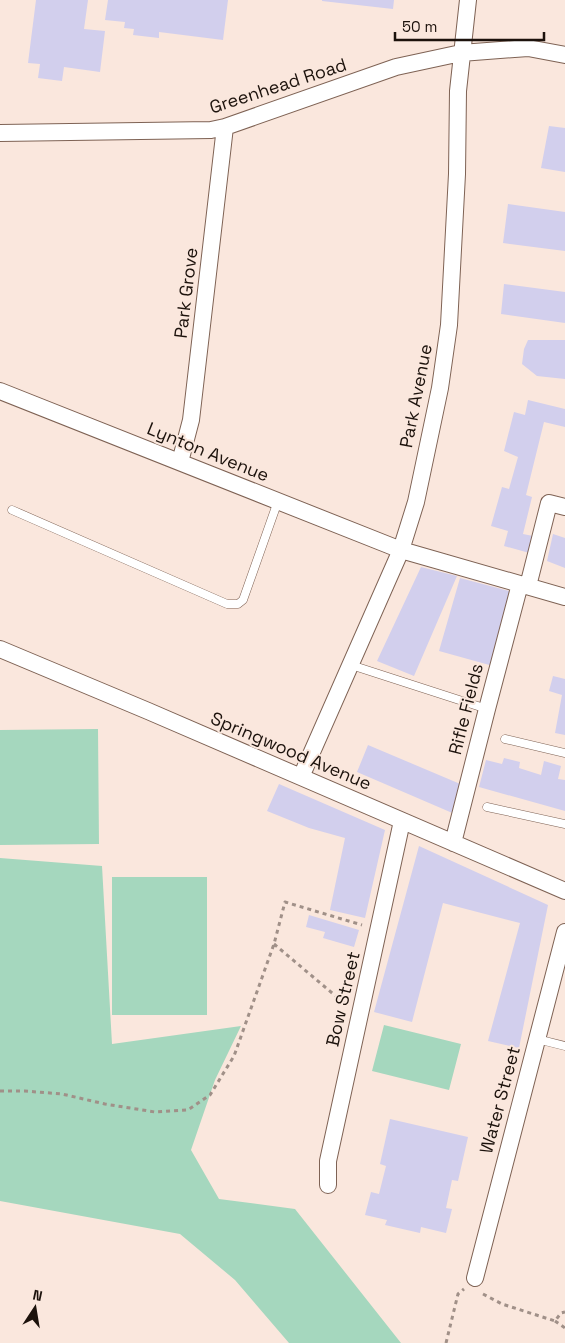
<svg xmlns="http://www.w3.org/2000/svg" width="565" height="1343" font-family="'Space Grotesk',sans-serif">
  <rect width="100%" height="100%" fill="#fae7dd"/>
  <!-- green -->
  <path fill="#a5d7be" d="M 98,729 L 99,844 L 0,845 L 0,730 Z
    M 0,858 L 102,866 L 112,1044 L 241,1026 L 215,1080 L 191,1150 L 219,1199 L 295,1209 L 401,1343 L 289,1343 L 235,1280 L 180,1234 L 0,1201 Z
    M 112,877 L 207,877 L 207,1015 L 112,1015 Z
    M 384,1025 L 461,1044 L 449,1090 L 372,1071 Z"/>
  <!-- building -->
  <path fill="#d2cfed" d="M 36,0 L 88,0 L 84,29 L 105,31 L 100,72 L 64,67 L 62,81 L 38,78 L 40,64 L 28,63 Z
    M 108,0 L 228,0 L 223,40 L 159,32 L 159,38 L 133,35 L 134,29 L 124,28 L 125,22 L 105,20 Z
    M 322,0 L 394,0 L 393,9 L 322,1 Z
    M 549,126 L 565,128 L 565,172 L 541,168 Z
    M 508,204 L 565,212 L 565,251 L 503,243 Z
    M 504,284 L 565,292 L 565,323 L 501,314 Z
    M 528,340 L 565,340 L 565,379 L 537,376 L 522,364 L 524,349 Z
    M 528,400 L 565,409 L 565,427 L 544,422 L 526,495 L 532,497 L 523,534 L 538,537 L 533,554 L 504,546 L 508,531 L 491,526 L 502,487 L 509,489 L 518,457 L 504,451 L 514,412 L 525,415 Z
    M 553,534 L 565,538 L 565,568 L 547,561 Z
    M 421,567 L 457,576 L 414,676 L 377,661 Z
    M 460,578 L 513,592 L 493,666 L 439,651 Z
    M 553,676 L 565,679 L 565,735 L 555,733 L 562,695 L 549,691 Z
    M 368,745 L 465,786 L 457,815 L 357,772 Z
    M 504,758 L 520,762 L 519,768 L 541,775 L 544,761 L 561,766 L 558,779 L 565,780 L 565,811 L 479,787 L 486,760 L 502,764 Z
    M 279,784 L 385,830 L 365,918 L 330,910 L 345,838 L 309,828 L 267,811 Z
    M 419,846 L 548,905 L 519,1048 L 488,1041 L 520,923 L 443,903 L 412,1022 L 374,1012 Z
    M 309,915 L 359,930 L 354,947 L 323,938 L 325,932 L 306,927 Z
    M 390,1119 L 468,1137 L 458,1181 L 452,1180 L 446,1208 L 452,1209 L 446,1233 L 421,1227 L 420,1233 L 385,1225 L 387,1220 L 365,1215 L 371,1192 L 379,1194 L 386,1166 L 380,1164 Z"/>
  <g fill="none" stroke-linecap="round" stroke-linejoin="round">
    <defs>
      <path id="lane" d="M 12,510 L 227,604 L 238,604 L 243,600 L 278,501
        M 351,665 L 487,709
        M 505,739 L 565,753
        M 487,807 L 565,824
        M 537,1039 L 565,1046"/>
      <path id="street" d="M 0,133 L 211,130 L 225,127 L 396,67 L 461,53 L 528,48 L 565,55
        M 0,391 L 401,550 L 565,597
        M 180,462 L 191,420 L 225,127
        M 528,586 L 549,503 L 565,507
        M 0,649 L 148,711 L 565,891
        M 301,777 L 401,550 L 416,502 L 440,388 L 449,325 L 457,174 L 458,91 L 468,0
        M 453,843 L 487,709 L 520,584
        M 328,1185 L 328,1161 L 402,821
        M 475,1278 L 565,932"/>
    </defs>
    <!-- lane casing -->
    <use href="#lane" stroke="#7e6254" stroke-width="9"/>
    <!-- street casing -->
    <use href="#street" stroke="#7e6254" stroke-width="18"/>
    <!-- path -->
    <path stroke="#a09088" stroke-width="3" stroke-dasharray="4 4" stroke-linecap="butt" d="M 274,944 L 344,1003
      M 0,1091 L 25,1091 L 62,1094 L 105,1104 L 155,1112 L 188,1110 L 210,1095 L 234,1056 L 274,944 L 285,902 L 362,925
      M 483,1294 L 502,1304 L 555,1321 L 561,1313 L 565,1312
      M 555,1321 L 565,1328
      M 446,1343 L 458,1294 L 464,1289"/>
    <!-- lane -->
    <use href="#lane" stroke="#fff" stroke-width="8"/>
    <!-- street -->
    <use href="#street" stroke="#fff" stroke-width="16"/>
  </g>
  <g text-anchor="middle" stroke-width="4" stroke-linejoin="round" paint-order="stroke">
    <!-- street labels -->
    <g font-size="18" fill="#1c120c" stroke="#fae7dd">
      <text transform="translate(278 86) rotate(-18)" y="6">Greenhead Road</text>
      <text transform="translate(186 293) rotate(-83)" y="6">Park Grove</text>
      <text transform="translate(416 396) rotate(-79)" y="6">Park Avenue</text>
      <text transform="translate(208 452) rotate(22)" y="6">Lynton Avenue</text>
      <text transform="translate(466 709) rotate(-76)" y="6">Rifle Fields</text>
      <text transform="translate(291 751) rotate(23)" y="6">Springwood Avenue</text>
      <text transform="translate(343 999) rotate(-77)" y="6">Bow Street</text>
      <text transform="translate(500 1100) rotate(-75)" y="6">Water Street</text>
    </g>
  </g>
  <!-- north arrow -->
  <g transform="translate(35 1308) rotate(12)" stroke="#fae7dd" stroke-width="4" paint-order="stroke">
  <path d="M0-4L9 19L0 12L-9 19Z" fill="#1c120c"/>
  <text y="-8" font-size="14" font-weight="bold" text-anchor="middle" fill="#1c120c">N</text>
  </g>
  <!-- scale -->
  <path d="M395 32v8h149v-8" fill="none" stroke="#1c120c" stroke-width="2.5"/>
  <text x="402" y="32" font-size="15" fill="#1c120c" stroke="#fae7dd" stroke-width="4" paint-order="stroke">50 m</text>
</svg>
